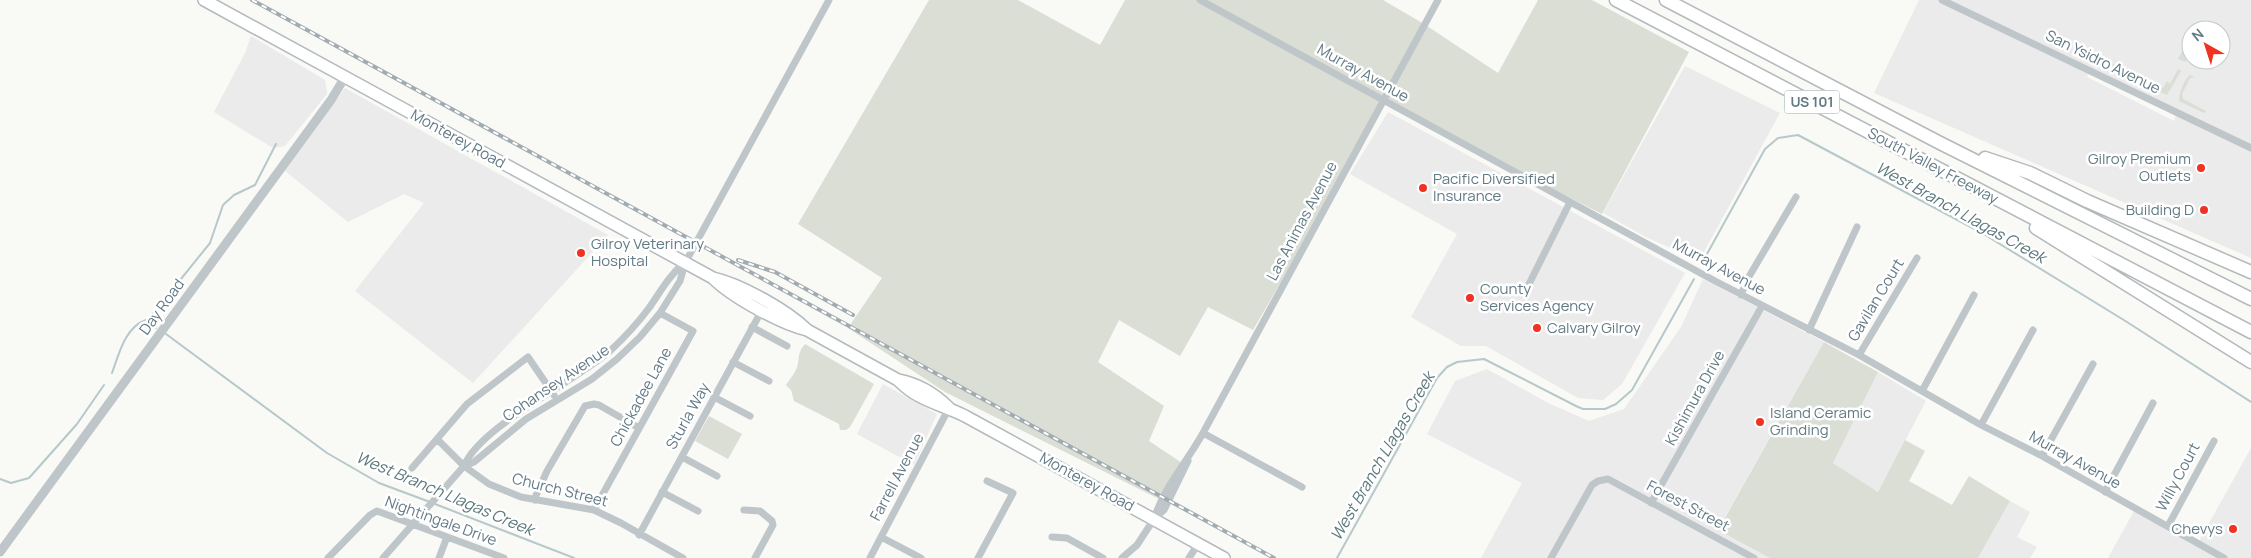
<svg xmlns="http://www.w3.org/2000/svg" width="2251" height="558" font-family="Manrope,sans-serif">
  <rect width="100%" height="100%" fill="#f9f9f6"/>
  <!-- built -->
  <path fill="#eaebea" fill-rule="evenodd" d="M 1919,0 L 2251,0 L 2251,258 L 1874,93 ZM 2191,30 L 2221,30 L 2221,60 L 2191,60 ZM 2089,71 L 2177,113 L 2174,121 L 2087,77 Z
    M 251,36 L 325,80 L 327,94 L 285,146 L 273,148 L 214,112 L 245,53 Z
    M 1685,66 L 1780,113 L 1699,261 L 1646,237 L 1603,213 Z
    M 345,88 L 608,235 L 473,383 L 355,291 L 424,203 L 404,194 L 348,222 L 284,170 Z
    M 1388,112 L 1685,273 L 1622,384 L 1603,400 L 1578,398 L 1486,346 L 1461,346 L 1411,317 L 1457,234 L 1350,174 Z
    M 1703,279 L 1824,342 L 1718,529 L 1770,558 L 1481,558 L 1522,483 L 1427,434 L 1455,381 L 1487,369 L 1548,403 L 1589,421 L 1624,409 L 1681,327 Z
    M 1878,372 L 1926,401 L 1878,492 L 1833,463 Z
    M 883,384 L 937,414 L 914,465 L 857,434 Z
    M 2251,448 L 2251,558 L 2108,558 L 2134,511 L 2199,541 Z
    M 2010,501 L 2030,512 L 2017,537 L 2037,547 L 2030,558 L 1978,558 Z"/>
  <!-- green -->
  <path fill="#daded5" d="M 929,0 L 1018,0 L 1100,45 L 1125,0 L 1383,0 L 1424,24 L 1498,73 L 1538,0 L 1592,0 L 1689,52 L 1602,214 L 1468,146 L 1387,100 L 1253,330 L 1208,307 L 1180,356 L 1119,320 L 1098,362 L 1164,406 L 1149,441 L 1188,467 L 1169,504 L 945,392 L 848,328 L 882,278 L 798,224 Z
    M 2191,33 L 2191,51 L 2185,62 L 2178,59 Z
    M 2101,58 L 2163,88 L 2167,81 L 2170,84 L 2178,69 L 2181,71 L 2167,95 L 2099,63 Z
    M 2190,75 L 2195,77 L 2190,78 L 2182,94 L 2183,99 L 2206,111 L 2204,113 L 2179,101 C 2179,93 2184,80 2190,75 Z
    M 1824,342 L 1878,372 L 1833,463 L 1878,492 L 1905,440 L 1925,451 L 1909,481 L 1952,505 L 1969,476 L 2010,501 L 1978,558 L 1770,558 L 1718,530 Z
    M 805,344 L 874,384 L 850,427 L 846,430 L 840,430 L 839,424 L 794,401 L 791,390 L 786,385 C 790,379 797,371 798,363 C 799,355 799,351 805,344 Z
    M 709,416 L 742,434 L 728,459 L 695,441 Z"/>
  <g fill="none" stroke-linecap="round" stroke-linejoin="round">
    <!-- stream -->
    <path stroke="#b7c8ca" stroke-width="2" d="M 1702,263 L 1765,149 L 1778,138 L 1798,135 L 1982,233 L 2127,322 L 2251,402
      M 147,321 L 210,243 L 223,205 L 234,195 L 255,185 L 276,144
      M 166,334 L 327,453 L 379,483 L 430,502
      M 112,373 C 119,354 125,327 146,320 L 156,328
      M 0,479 L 11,483 L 29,478 L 77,424 L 104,385
      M 435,504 L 574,558
      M 1337,558 L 1437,378 L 1447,367 L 1457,362 L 1484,359 L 1576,406 L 1583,409 L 1605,409 L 1616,404 L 1632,390 L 1694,279"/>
    <defs>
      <path id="primary" d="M 204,0 L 713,278 C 732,297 781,324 807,330
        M 713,278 C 740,284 787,310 807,330 L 898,380 C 920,402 939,403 965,416 L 1224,558
        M 898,380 C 919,384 934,393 949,408"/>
      <path id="motorway" d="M 1616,0 L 2251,332
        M 1666,0 L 1940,143 L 2251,299
        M 1985,158 L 2030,173 L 2087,201 L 2251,272
        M 2036,228 L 2251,362"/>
    </defs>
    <!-- primary casing -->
    <use href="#primary" stroke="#b3babe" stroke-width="14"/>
    <!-- motorway casing -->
    <use href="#motorway" stroke="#b3b9bc" stroke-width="15"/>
    <!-- minor -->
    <path stroke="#bfc6c9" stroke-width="7" d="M 1200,0 L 1715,281 L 1859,355 L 1981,425 L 2042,456 L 2224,558
      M 1942,0 L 2251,148
      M 1528,286 L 1570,202
      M 1741,295 L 1747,280 L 1796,197
      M 752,327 L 787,346
      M 1809,330 L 1857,227
      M 1859,355 L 1917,258
      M 733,362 L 769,381
      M 1922,391 L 1974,295
      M 714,397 L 750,416
      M 1981,425 L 2033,330
      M 1203,433 L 1302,487
      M 437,439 L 464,466 L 489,484 L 521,497 L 594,510 L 621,523 L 683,558
      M 2042,456 L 2093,364
      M 682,457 L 717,476
      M 464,466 C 480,426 575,382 610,351 C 624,338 637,324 649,308 C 661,291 668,277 684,263
      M 412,468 L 467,404 L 528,357 L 554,395
      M 662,492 L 698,511
      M 2105,492 L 2153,403
      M 534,500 L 547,471 L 585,406 L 594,404 L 599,405 L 639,428
      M 1651,503 L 1762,306
      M 594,510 L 693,331 L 660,313
      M 744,510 L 760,511 L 772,521 L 773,525 L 755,558
      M 1154,519 C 1164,487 1187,462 1203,433 L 1438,0
      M 2168,526 L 2214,441
      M 639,535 L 762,310
      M 881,537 L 921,558
      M 1052,537 L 1067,538 L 1103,558
      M 328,558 L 370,515 L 377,511 L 504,558
      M 383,558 L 464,466 L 474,462 L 526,419 L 592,379 L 617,359 L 640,337 L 660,313 L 680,281 L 685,263 L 829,0
      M 439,558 L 447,537
      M 870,558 L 949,408
      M 978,558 L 1013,493 L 987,481
      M 1122,558 L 1137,545 L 1154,519 L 1164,510 L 1188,461
      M 1189,558 L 1198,544
      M 1551,558 L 1592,485 L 1598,481 L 1608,479 L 1754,558"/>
    <!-- tertiary -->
    <path stroke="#bfc6c9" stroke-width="9" d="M 0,552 L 331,100 L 345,77"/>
    <!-- primary -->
    <use href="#primary" stroke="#fff" stroke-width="11"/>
    <!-- motorway -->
    <use href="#motorway" stroke="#fff" stroke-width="12"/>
    <defs>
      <path id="rail" d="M 252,0 L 1274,558
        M 738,260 L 775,272 L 853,315"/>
    </defs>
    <!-- rail casing -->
    <use href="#rail" stroke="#a1abb0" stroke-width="4"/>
    <!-- rail -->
    <use href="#rail" stroke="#fff" stroke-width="2" stroke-dasharray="5.5" stroke-linecap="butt"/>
  </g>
  <!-- markers -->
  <g fill="#ef3221" stroke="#fff" stroke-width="2">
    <circle cx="2201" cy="168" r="5"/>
    <circle cx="1423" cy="188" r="5"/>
    <circle cx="2204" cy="210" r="5"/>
    <circle cx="581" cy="253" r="5"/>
    <circle cx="1470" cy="298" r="5"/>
    <circle cx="1537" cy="328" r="5"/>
    <circle cx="1760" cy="422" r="5"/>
    <circle cx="2233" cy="529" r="5"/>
  </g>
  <g text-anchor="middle" stroke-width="5" stroke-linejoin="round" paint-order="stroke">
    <!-- shield labels -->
    <rect fill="#fff" stroke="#91a2a9" stroke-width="1" x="1784.5" y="90.5" width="55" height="23" rx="4"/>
    <g font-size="14" font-weight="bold" fill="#627a84">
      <text x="1812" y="107">US 101</text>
    </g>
    <!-- street labels -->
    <g font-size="15" fill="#627a84" stroke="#fff">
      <text transform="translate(2103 62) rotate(26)" y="5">San Ysidro Avenue</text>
      <text transform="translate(1363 73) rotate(29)" y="5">Murray Avenue</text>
      <text transform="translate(458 139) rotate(29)" y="5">Monterey Road</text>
      <text transform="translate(1933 166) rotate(28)" y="5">South Valley Freeway</text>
      <text transform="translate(1302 221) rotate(-62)" y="5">Las Animas Avenue</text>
      <text transform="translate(1719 267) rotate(28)" y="5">Murray Avenue</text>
      <text transform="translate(1876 300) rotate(-59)" y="5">Gavilan Court</text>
      <text transform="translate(162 307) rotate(-54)" y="5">Day Road</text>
      <text transform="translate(556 383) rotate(-34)" y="5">Cohansey Avenue</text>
      <text transform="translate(641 397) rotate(-61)" y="5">Chickadee Lane</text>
      <text transform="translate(1695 398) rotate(-61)" y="5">Kishimura Drive</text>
      <text transform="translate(688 416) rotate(-61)" y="5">Sturla Way</text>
      <text transform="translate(2075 460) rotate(29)" y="5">Murray Avenue</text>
      <text transform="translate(897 477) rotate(-62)" y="5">Farrell Avenue</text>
      <text transform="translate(2178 477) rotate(-62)" y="5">Willy Court</text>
      <text transform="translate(1087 482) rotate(29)" y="5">Monterey Road</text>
      <text transform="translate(560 490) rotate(14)" y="5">Church Street</text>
      <text transform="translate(1688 506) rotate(28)" y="5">Forest Street</text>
      <text transform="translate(441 521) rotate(20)" y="5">Nightingale Drive</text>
    </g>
    <!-- poi labels -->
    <g font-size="15" fill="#627a84" stroke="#fff" text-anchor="start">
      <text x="2191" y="164" text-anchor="end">Gilroy Premium<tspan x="2191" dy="17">Outlets</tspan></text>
      <text x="1433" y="184">Pacific Diversified<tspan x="1433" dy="17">Insurance</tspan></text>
      <text x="2194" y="215" text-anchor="end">Building D</text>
      <text x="591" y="249">Gilroy Veterinary<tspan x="591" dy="17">Hospital</tspan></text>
      <text x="1480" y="294">County<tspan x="1480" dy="17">Services Agency</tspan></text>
      <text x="1547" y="333">Calvary Gilroy</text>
      <text x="1770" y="418">Island Ceramic<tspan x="1770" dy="17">Grinding</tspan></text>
      <text x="2223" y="534" text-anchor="end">Chevys</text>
    </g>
    <!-- water labels -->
    <g font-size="16" font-style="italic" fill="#5d797d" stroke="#fff">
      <text transform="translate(1961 212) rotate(29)" y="6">West Branch Llagas Creek</text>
      <text transform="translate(1382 456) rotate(-60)" y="6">West Branch Llagas Creek</text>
      <text transform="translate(445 493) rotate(23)" y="6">West Branch Llagas Creek</text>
    </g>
  </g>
  <!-- north arrow -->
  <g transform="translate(2206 45) rotate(321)"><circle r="24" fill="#ffffff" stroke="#c0cace"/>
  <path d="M0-4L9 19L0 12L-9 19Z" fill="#ef3221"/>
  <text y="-8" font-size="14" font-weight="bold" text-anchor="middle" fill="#627a84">N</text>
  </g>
</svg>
